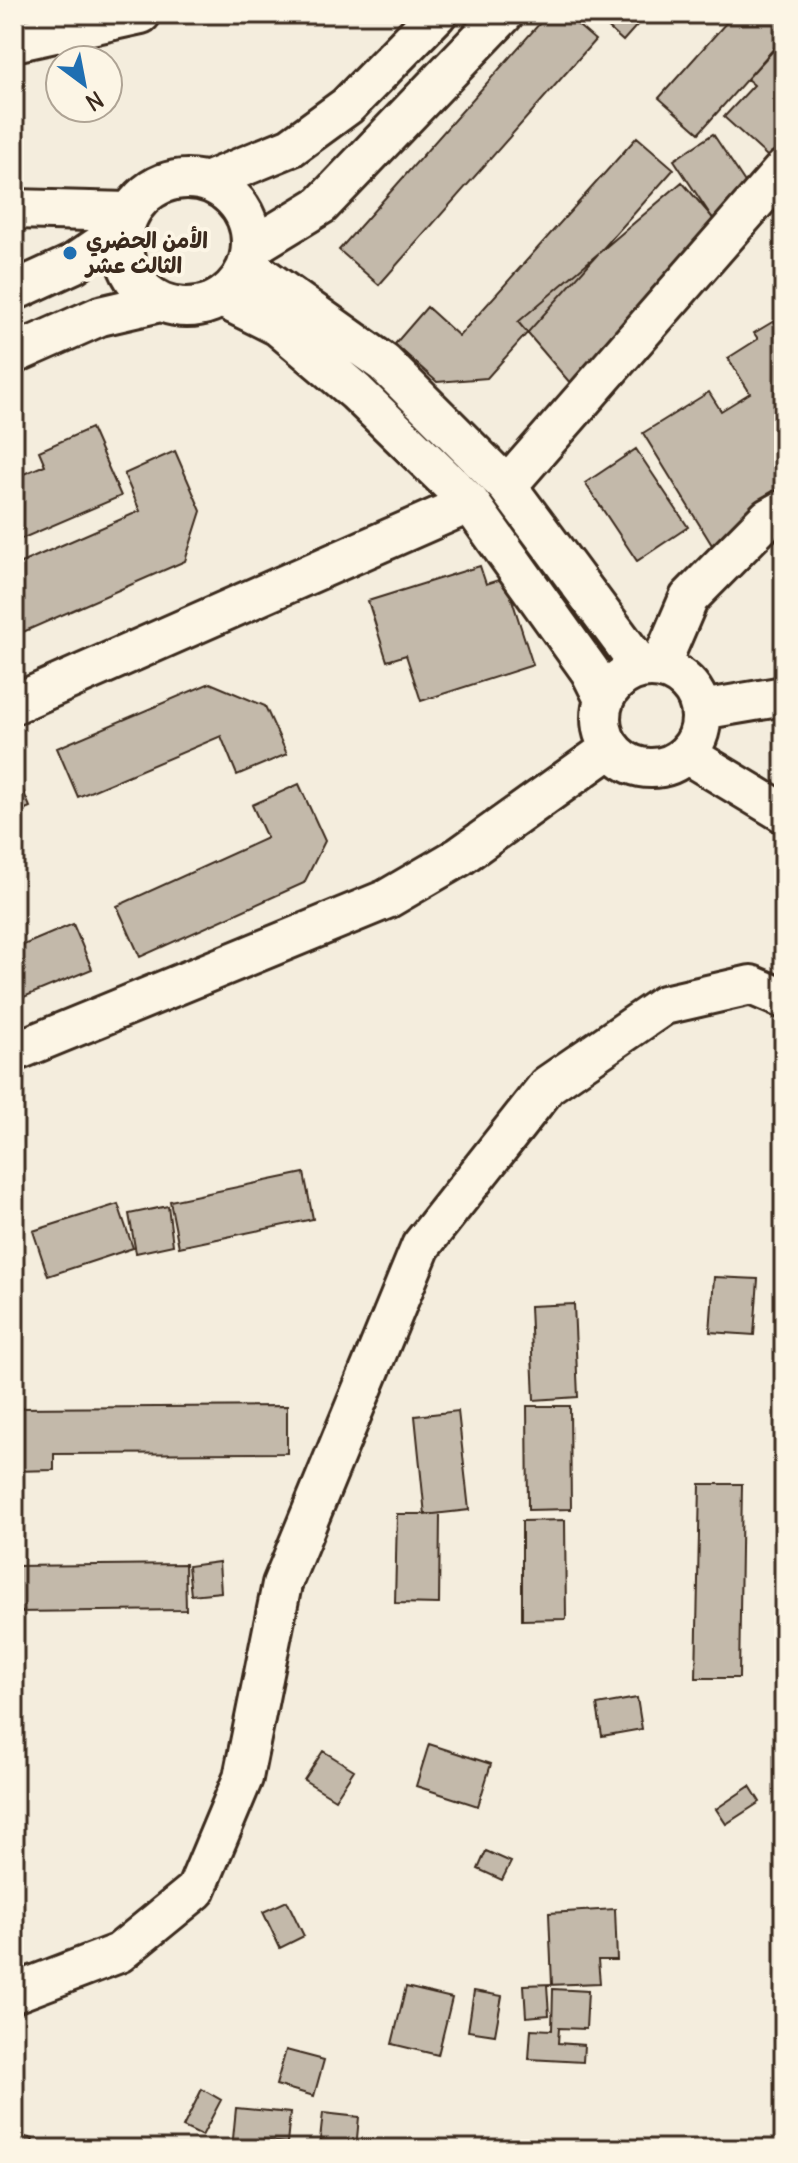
<svg xmlns="http://www.w3.org/2000/svg" width="798" height="2163" font-family="Delius,'Playpen Sans Arabic',sans-serif">
  <rect width="100%" height="100%" fill="#f4eddd"/>
  <filter id="ink" filterUnits="userSpaceOnUse"><feTurbulence type="fractalNoise" baseFrequency=".0125" numOctaves="2"/><feDisplacementMap in="SourceGraphic" scale="16" xChannelSelector="R" yChannelSelector="G"/><feConvolveMatrix kernelMatrix="1 2 1 2 8 2 1 2 1" color-interpolation-filters="sRGB"/></filter>
  <g filter="url(#ink)">
    <!-- building -->
    <path fill="#c3b9aa" stroke="#3b2a1e" stroke-width="2" d="M 548,14 L 565,14 L 595,40 L 379,285 L 339,250 Z
      M 593,14 L 647,14 L 623,41 Z
      M 734,14 L 784,14 L 784,37 L 699,133 L 659,98 Z
      M 784,39 L 784,158 L 777,165 L 724,117 L 754,85 L 747,79 Z
      M 713,134 L 760,205 L 721,231 L 674,160 Z
      M 637,137 L 674,169 L 487,378 L 437,382 L 395,344 L 427,307 L 459,336 Z
      M 682,182 L 735,244 L 571,384 L 518,322 Z
      M 774,321 L 784,337 L 784,510 L 720,558 L 643,433 L 709,392 L 721,411 L 750,393 L 728,358 L 758,339 L 754,333 Z
      M 91,428 L 121,496 L 14,542 L 14,478 L 45,465 L 39,451 Z
      M 636,449 L 688,527 L 637,561 L 585,483 Z
      M 175,451 L 201,511 L 185,561 L 14,636 L 14,566 L 140,511 L 124,474 Z
      M 480,566 L 486,584 L 505,578 L 533,665 L 421,701 L 406,655 L 387,661 L 368,601 Z
      M 210,683 L 265,706 L 287,754 L 237,775 L 221,736 L 78,797 L 57,748 Z
      M 14,769 L 30,807 L 14,814 Z
      M 299,784 L 325,841 L 304,883 L 140,957 L 117,906 L 267,838 L 252,805 Z
      M 73,924 L 92,969 L 14,1001 L 14,949 Z
      M 304,1173 L 313,1219 L 179,1247 L 170,1201 Z
      M 118,1204 L 133,1248 L 48,1276 L 33,1231 Z
      M 168,1206 L 173,1245 L 136,1253 L 129,1214 Z
      M 714,1277 L 758,1279 L 754,1335 L 710,1332 Z
      M 574,1304 L 578,1397 L 534,1400 L 530,1306 Z
      M 287,1406 L 287,1453 L 54,1454 L 54,1470 L 14,1471 L 14,1408 Z
      M 527,1406 L 570,1406 L 571,1509 L 528,1510 Z
      M 458,1411 L 469,1510 L 425,1515 L 415,1416 Z
      M 700,1484 L 742,1484 L 739,1678 L 696,1678 Z
      M 397,1514 L 440,1514 L 439,1604 L 395,1603 Z
      M 565,1520 L 566,1619 L 522,1620 L 522,1521 Z
      M 219,1562 L 221,1592 L 191,1595 L 188,1566 Z
      M 185,1564 L 186,1610 L 14,1612 L 14,1566 Z
      M 637,1698 L 642,1729 L 602,1736 L 597,1705 Z
      M 429,1744 L 491,1764 L 478,1806 L 416,1786 Z
      M 323,1751 L 354,1770 L 335,1799 L 304,1780 Z
      M 750,1786 L 760,1802 L 726,1824 L 716,1809 Z
      M 486,1851 L 511,1862 L 502,1880 L 478,1869 Z
      M 287,1901 L 304,1936 L 280,1948 L 263,1912 Z
      M 615,1909 L 617,1960 L 598,1960 L 600,1983 L 547,1985 L 549,2015 L 526,2017 L 524,1985 L 552,1984 L 549,1913 Z
      M 406,1987 L 452,1998 L 438,2055 L 392,2044 Z
      M 553,1989 L 588,1991 L 586,2029 L 559,2028 L 558,2043 L 584,2045 L 583,2062 L 529,2059 L 531,2029 L 552,2030 Z
      M 474,1991 L 502,1996 L 495,2035 L 468,2031 Z
      M 286,2050 L 324,2060 L 314,2096 L 276,2085 Z
      M 202,2089 L 221,2100 L 202,2136 L 183,2127 Z
      M 236,2108 L 290,2113 L 287,2143 L 260,2140 L 259,2149 L 232,2149 Z
      M 323,2113 L 359,2117 L 356,2149 L 319,2149 Z
      M 14,2134 L 33,2139 L 30,2149 L 14,2149 Z"/>
    <g fill="none" stroke-linecap="round" stroke-linejoin="round">
      <defs>
        <path id="minor" d="M 14,42 L 141,14
          M123 243a64 64 0 1 1 128 0a64 64 0 1 1-128 0Z
          M 208,181 L 291,147 L 347,106 L 437,14
          M 14,209 L 128,212
          M 252,247 L 321,205 L 504,14
          M 248,266 L 384,363 L 507,486 L 642,668
          M 14,291 L 73,264 L 124,229
          M 222,298 L 278,326 L 356,392 L 470,503 L 590,671 L 604,699
          M 14,354 L 100,316 L 160,302
          M 507,486 L 784,169
          M 659,668 L 689,598 L 768,518 L 784,509
          M601 718a50 50 0 1 1 100 0a50 50 0 1 1-100 0Z
          M 14,704 L 470,503
          M 701,710 L 784,696
          M 686,754 L 784,813
          M 14,1052 L 387,899 L 459,857 L 611,748
          M 14,1993 L 119,1953 L 196,1890 L 243,1778 L 282,1584 L 421,1246 L 548,1085 L 664,1005 L 751,985 L 784,999"/>
      </defs>
      <!-- minor casing -->
      <use href="#minor" stroke="#3b2a1e" stroke-width="44"/>
      <!-- minor -->
      <use href="#minor" stroke="#fcf5e5" stroke-width="38"/>
    </g>
  </g>
  <!-- markers -->
  <circle fill="#1f6fb2" stroke="#fcf5e5" stroke-width="3" cx="70" cy="253" r="8"/>
  <g text-anchor="middle" stroke-width="8" stroke-linejoin="round" paint-order="stroke">
    <!-- poi labels -->
    <g font-size="22" font-weight="bold" fill="#3b2a1e" stroke="#fcf5e5" text-anchor="start">
      <text x="86" y="248">الأمن الحضري<tspan x="86" dy="25">الثالث عشر</tspan></text>
    </g>
  </g>
  <!-- margin -->
  <rect width="798" height="2163" fill="none" stroke="#fcf5e5" stroke-width="48"/>
  <rect x="24" y="24" width="750" height="2115" fill="none" stroke="#3b2a1e" stroke-width="3" filter="url(#ink)"/>
  <!-- north arrow -->
  <g transform="translate(84 84) rotate(148)"><circle r="38" fill="#fcf5e5" stroke="#afa495" stroke-width="2"/>
  <path d="M0-6L14 30L0 20L-14 30Z" fill="#1f6fb2"/>
  <text y="-12" font-size="22" font-weight="bold" text-anchor="middle" fill="#3b2a1e">N</text>
  </g>
</svg>
